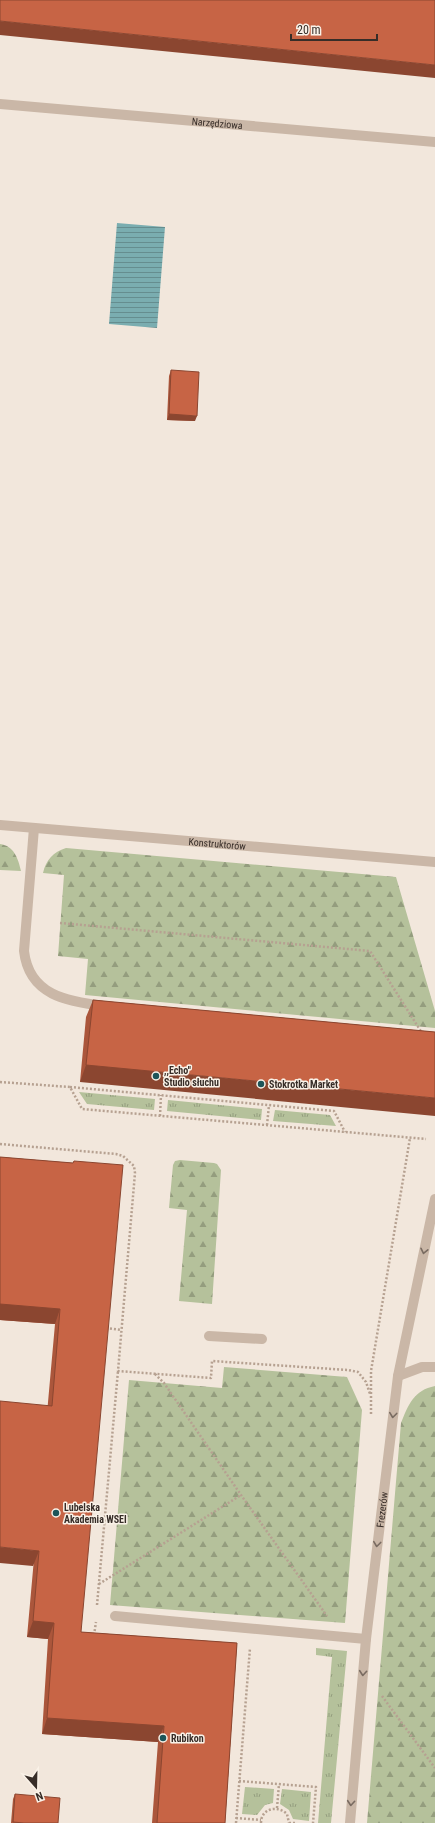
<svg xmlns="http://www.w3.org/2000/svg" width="435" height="1823" font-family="'Roboto Condensed',sans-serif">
  <defs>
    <pattern id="grass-tufts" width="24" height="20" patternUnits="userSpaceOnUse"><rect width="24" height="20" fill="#b5c19b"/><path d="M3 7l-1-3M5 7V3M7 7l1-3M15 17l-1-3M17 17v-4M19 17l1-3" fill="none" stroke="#949d7e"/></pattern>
    <pattern id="forest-firs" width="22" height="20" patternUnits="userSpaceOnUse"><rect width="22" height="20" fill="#b5c19b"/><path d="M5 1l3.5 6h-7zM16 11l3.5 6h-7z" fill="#949d7e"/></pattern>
    <pattern id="water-rules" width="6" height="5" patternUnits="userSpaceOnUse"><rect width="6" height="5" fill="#7aadb0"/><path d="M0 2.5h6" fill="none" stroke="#658d8f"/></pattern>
  </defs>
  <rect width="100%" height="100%" fill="#f2e7dc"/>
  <!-- grass -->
  <path fill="url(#grass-tufts)" d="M 79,1092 L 155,1099 L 154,1110 L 87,1104 Z
    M 168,1100 L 262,1109 L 261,1120 L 167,1111 Z
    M 275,1110 L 330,1115 L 336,1126 L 273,1121 Z
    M 316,1648 L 347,1651 L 331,1823 L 318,1823 L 332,1657 L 316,1655 Z
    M 245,1787 L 274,1789 L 273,1803 L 265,1805 L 257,1815 L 242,1814 Z
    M 282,1789 L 311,1792 L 309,1821 L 293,1819 L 289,1810 L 280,1804 Z"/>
  <!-- forest -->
  <path fill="url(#forest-firs)" d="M 0,844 C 14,846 18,858 21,871 L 0,870 Z
    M 66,848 L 396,877 L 435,1011 L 435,1028 L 85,995 L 88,959 L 58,956 L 64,875 L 43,873 C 46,860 53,852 66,848 Z
    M 180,1160 L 214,1163 L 217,1164 L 221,1170 L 212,1304 L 179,1301 L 187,1210 L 169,1208 L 173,1165 L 175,1161 Z
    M 224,1367 L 347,1377 L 362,1410 L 345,1623 L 110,1605 L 129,1380 L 222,1388 Z
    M 435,1386 L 435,1823 L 367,1823 L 401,1423 C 408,1405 414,1390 435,1386 Z"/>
  <!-- water -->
  <path fill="url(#water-rules)" d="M 117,223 L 165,227 L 157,328 L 109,324 Z"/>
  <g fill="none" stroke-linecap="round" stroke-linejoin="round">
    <!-- path -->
    <path stroke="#b6a191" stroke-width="2.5" stroke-dasharray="2 2" stroke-linecap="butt" d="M 60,923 L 370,951 L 422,1033
      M 0,1082 L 70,1087 L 82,1109 L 426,1139
      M 70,1087 L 334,1111 L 345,1132
      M 160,1116 L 161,1095
      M 267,1125 L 269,1105
      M 0,1144 L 116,1154 L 123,1156 L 134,1166 L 135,1173 L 118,1371 L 211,1378 L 212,1361 L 348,1370 L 358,1372 L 366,1382 L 370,1394
      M 106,1328 L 121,1330
      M 155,1374 L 164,1383 L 241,1495 L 327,1616
      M 371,1414 L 371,1371 L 410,1138
      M 99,1584 L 241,1495
      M 97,1605 L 118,1371
      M 94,1635 L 96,1622
      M 382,1696 L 435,1768
      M 239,1781 L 316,1787 L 313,1823
      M 277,1808 L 279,1784
      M 236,1818 L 261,1820
      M 236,1823 L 250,1648
      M 261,1823 C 261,1808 278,1805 287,1814 L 289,1823
      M 289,1823 L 296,1823"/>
    <!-- service -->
    <g stroke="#cab7a7" stroke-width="10">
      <path id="s1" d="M 0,104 L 435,142"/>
      <path id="s2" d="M 0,825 L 435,862"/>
      <path d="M 34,828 L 24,951 C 29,995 67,1002 105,1006"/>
      <path d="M 209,1336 L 262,1339"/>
      <path d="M 115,1616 L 366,1639"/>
    </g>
    <!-- minor -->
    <g stroke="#cab7a7" stroke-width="10">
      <path d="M 398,1376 L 422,1367 L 435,1367"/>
      <path id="s3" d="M 350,1823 L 366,1639 L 398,1376 L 435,1199"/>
    </g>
  </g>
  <!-- wall -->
  <path fill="#ab563b" d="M 171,370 L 195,421 L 167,420 L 169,376 Z
    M 93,1000 L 435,1032 L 80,1082 L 86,1017 Z
    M 0,1157 L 73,1163 L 74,1161 L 81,1632 L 237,1643 L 225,1823 L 152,1823 L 158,1742 L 42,1734 L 48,1639 L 27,1637 L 55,1324 L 0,1320 Z
    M 15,1794 L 58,1823 L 11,1823 L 13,1799 Z"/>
  <!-- shaded-wall -->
  <path fill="#8b4630" d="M 0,21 L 435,65 L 435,78 L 0,35 Z
    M 169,414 L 197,416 L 195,421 L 167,420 Z
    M 86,1065 L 435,1098 L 435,1116 L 80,1082 Z
    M 0,1304 L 60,1309 L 55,1324 L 0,1320 Z
    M 0,1547 L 39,1551 L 33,1566 L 0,1563 Z
    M 33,1621 L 54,1623 L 48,1639 L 27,1637 Z
    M 47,1718 L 164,1726 L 158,1742 L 42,1734 Z"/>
  <!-- building -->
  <path fill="#c76445" stroke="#8b4630" d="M 0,0 L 435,0 L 435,65 L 0,21 Z
    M 171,370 L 199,372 L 197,416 L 169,414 Z
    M 93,1000 L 435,1032 L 435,1098 L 86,1065 Z
    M 0,1157 L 73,1163 L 74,1161 L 123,1165 L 81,1632 L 237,1643 L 225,1823 L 157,1823 L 164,1726 L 47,1718 L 54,1623 L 33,1621 L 39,1551 L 0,1547 L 0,1401 L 52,1406 L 60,1309 L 0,1304 Z
    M 15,1794 L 60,1798 L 58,1823 L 24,1823 L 13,1822 Z"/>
  <!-- one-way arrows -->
  <defs><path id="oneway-chevron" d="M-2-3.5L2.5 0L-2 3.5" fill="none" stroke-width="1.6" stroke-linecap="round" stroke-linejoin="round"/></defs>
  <g stroke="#796b61">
    <use href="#oneway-chevron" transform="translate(424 1251) rotate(102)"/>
    <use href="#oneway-chevron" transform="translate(393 1415) rotate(97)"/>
    <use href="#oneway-chevron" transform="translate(377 1544) rotate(97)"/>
    <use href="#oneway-chevron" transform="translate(363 1673) rotate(95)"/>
    <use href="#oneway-chevron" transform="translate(351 1803) rotate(95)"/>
  </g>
  <!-- markers -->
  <g fill="#1d5559" stroke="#faf2e8" stroke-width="1.5">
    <circle cx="156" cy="1076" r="4"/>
    <circle cx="261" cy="1084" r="4"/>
    <circle cx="56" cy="1513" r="4"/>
    <circle cx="163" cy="1738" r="4"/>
  </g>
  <g text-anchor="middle" stroke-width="3" stroke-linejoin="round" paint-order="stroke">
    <!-- street labels -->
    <g font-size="10" fill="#372d28" stroke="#faf2e8">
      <text dy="4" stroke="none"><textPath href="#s1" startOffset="218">Narzędziowa</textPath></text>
      <text dy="4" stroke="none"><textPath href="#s2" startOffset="218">Konstruktorów</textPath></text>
      <text dy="4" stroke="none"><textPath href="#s3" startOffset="315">Frezerów</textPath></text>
    </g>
    <!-- poi labels -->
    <g font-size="10" font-weight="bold" fill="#372d28" stroke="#faf2e8" text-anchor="start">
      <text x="164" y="1074">,,Echo''<tspan x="164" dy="12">Studio słuchu</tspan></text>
      <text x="269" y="1088">Stokrotka Market</text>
      <text x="64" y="1511">Lubelska<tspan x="64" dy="12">Akademia WSEI</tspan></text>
      <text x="171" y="1742">Rubikon</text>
    </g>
  </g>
  <!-- north arrow -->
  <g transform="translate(36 1787) rotate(160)" stroke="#faf2e8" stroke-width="3" paint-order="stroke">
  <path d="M0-3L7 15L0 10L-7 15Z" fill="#372d28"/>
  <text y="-6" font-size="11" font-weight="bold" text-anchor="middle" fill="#372d28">N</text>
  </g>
  <!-- scale -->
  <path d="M291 34v6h86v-6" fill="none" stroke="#372d28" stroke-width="2"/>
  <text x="297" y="34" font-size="12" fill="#372d28" stroke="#faf2e8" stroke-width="3" paint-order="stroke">20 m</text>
</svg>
